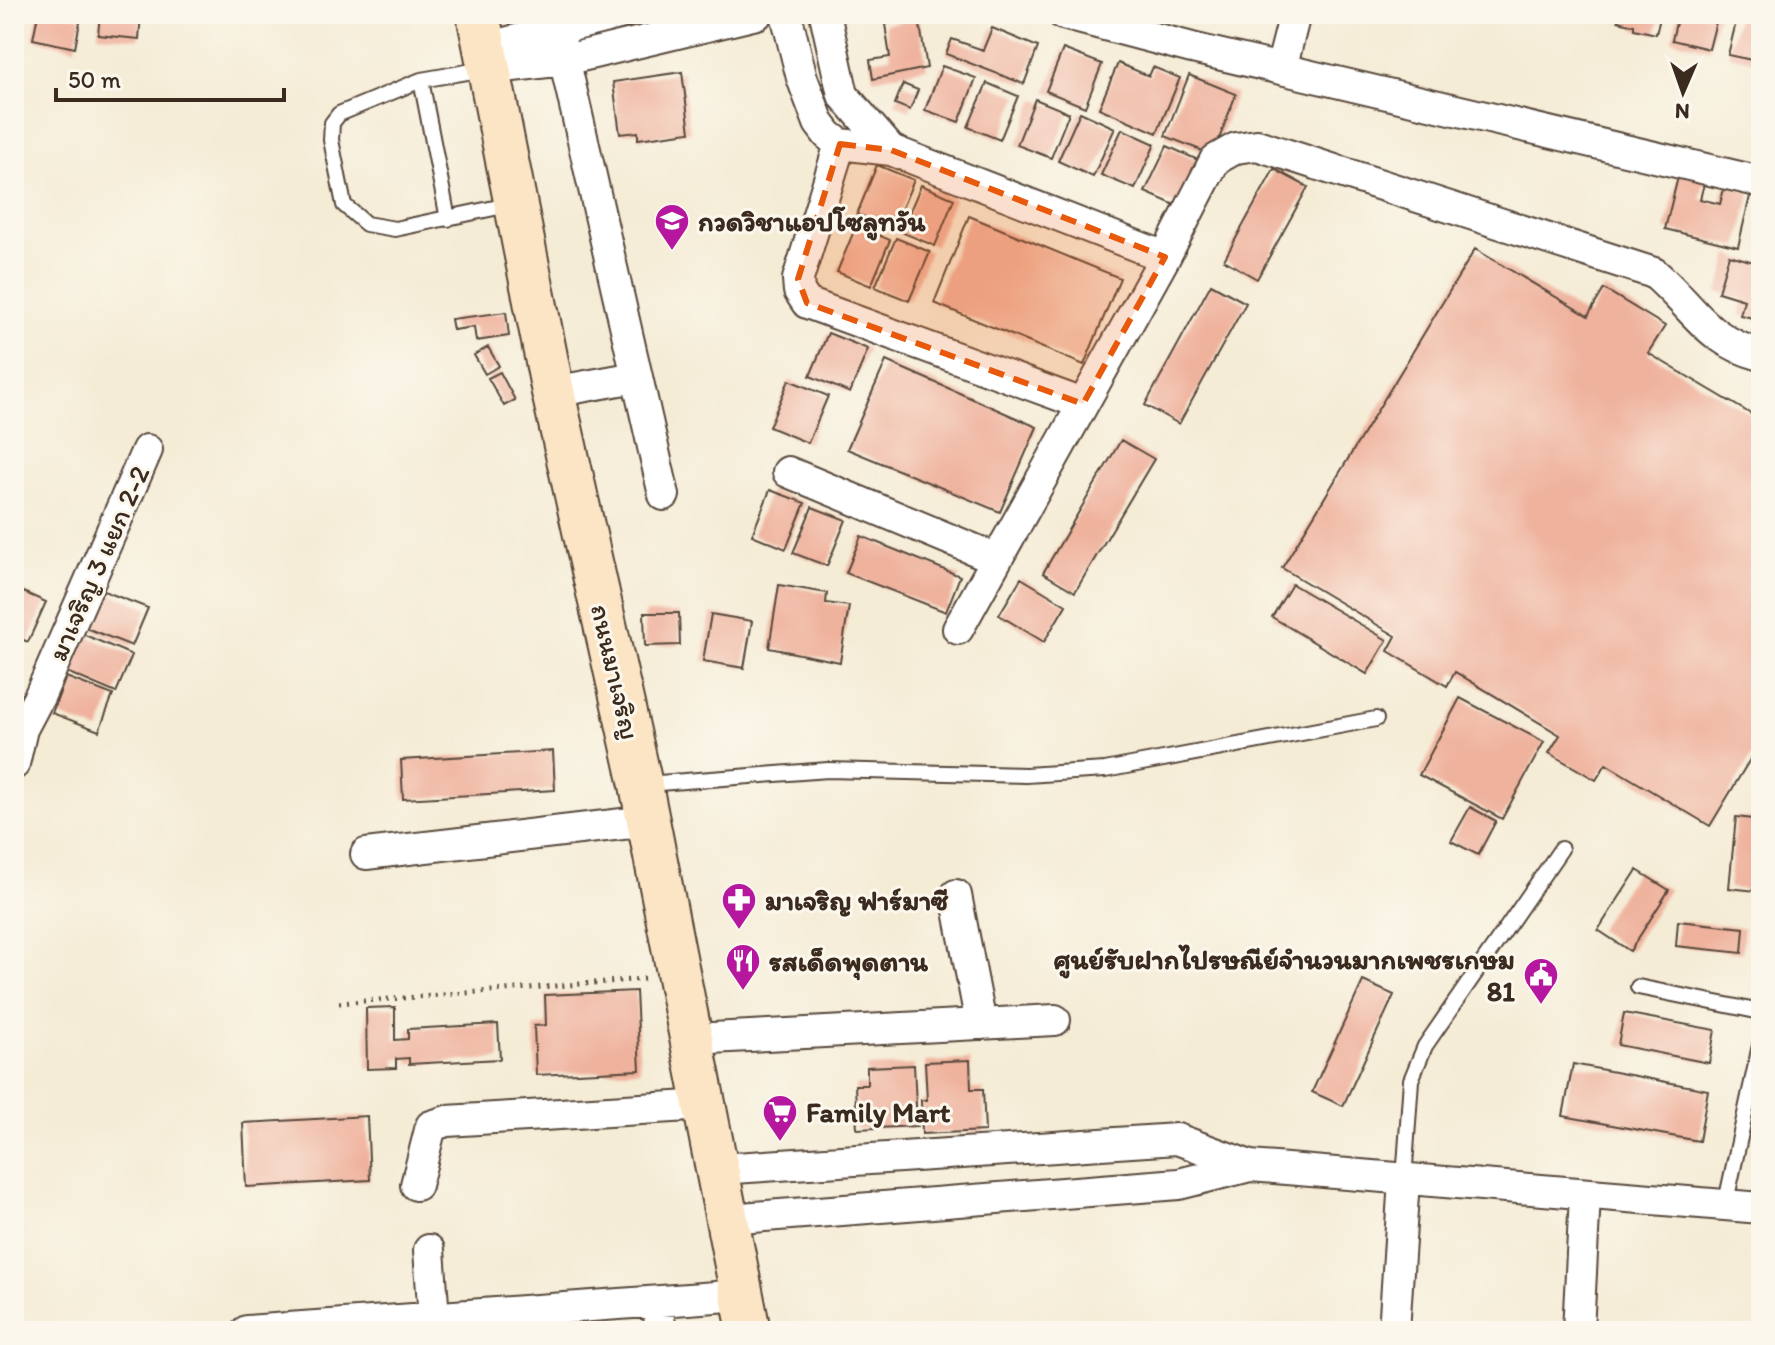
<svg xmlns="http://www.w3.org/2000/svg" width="1775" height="1345" font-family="Itim,'Playpen Sans Thai',sans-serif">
  <rect width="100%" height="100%" fill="#fbf7ec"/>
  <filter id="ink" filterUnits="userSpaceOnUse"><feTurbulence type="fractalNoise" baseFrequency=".0125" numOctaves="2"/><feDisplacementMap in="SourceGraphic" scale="16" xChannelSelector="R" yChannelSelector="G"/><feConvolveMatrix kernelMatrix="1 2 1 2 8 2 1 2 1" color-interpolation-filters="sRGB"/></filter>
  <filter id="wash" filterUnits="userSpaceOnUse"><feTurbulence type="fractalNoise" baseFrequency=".006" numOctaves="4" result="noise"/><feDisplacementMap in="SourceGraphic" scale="32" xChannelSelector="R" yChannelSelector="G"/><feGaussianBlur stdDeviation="1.8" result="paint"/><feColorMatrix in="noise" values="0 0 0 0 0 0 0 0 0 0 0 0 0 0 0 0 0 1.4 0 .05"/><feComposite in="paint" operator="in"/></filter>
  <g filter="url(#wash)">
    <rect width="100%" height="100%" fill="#f5ecd6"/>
    <g id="blocks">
      <!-- building -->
      <path fill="#efb29d" d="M 38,14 L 66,14 L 81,17 L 75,48 L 33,39 Z
        M 100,14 L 141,14 L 139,39 L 98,35 Z
        M 1328,14 L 1368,14 L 1366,23 Z
        M 1619,14 L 1661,14 L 1656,34 L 1634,29 L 1634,25 L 1618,21 Z
        M 1678,14 L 1718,14 L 1709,49 L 1672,40 Z
        M 1738,14 L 1761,14 L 1761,62 L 1728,55 Z
        M 919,19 L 927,68 L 873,79 L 870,60 L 890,57 L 885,24 Z
        M 992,28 L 1038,47 L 1024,84 L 946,54 L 952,39 L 983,50 Z
        M 1063,49 L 1102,64 L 1085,107 L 1046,91 Z
        M 1118,63 L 1149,76 L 1153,67 L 1180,78 L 1157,133 L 1099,108 Z
        M 942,66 L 976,78 L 959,122 L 925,110 Z
        M 682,72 L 690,132 L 638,139 L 638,132 L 620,134 L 613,82 Z
        M 1189,75 L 1236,94 L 1213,155 L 1165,136 Z
        M 987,83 L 1018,96 L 1000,140 L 968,127 Z
        M 903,84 L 918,90 L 910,110 L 895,104 Z
        M 1035,99 L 1069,113 L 1051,158 L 1017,145 Z
        M 1080,112 L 1115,128 L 1093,177 L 1058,161 Z
        M 1122,129 L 1155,144 L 1135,189 L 1101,175 Z
        M 1167,146 L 1198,160 L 1177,206 L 1145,192 Z
        M 877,165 L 914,180 L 893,229 L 857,214 Z
        M 1274,169 L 1308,187 L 1257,279 L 1224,260 Z
        M 1679,173 L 1705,180 L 1700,199 L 1720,204 L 1725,185 L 1751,192 L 1738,247 L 1665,229 Z
        M 921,185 L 954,199 L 935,246 L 901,232 Z
        M 969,216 L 1120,278 L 1084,365 L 934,303 Z
        M 856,226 L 890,240 L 871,286 L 837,272 Z
        M 896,238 L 930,252 L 909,301 L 875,287 Z
        M 1475,249 L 1588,316 L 1604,289 L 1665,326 L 1648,353 L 1761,420 L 1761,741 L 1710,826 L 1606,764 L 1596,780 L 1549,753 L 1560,735 L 1455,672 L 1447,686 L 1388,651 L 1396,636 L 1282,568 Z
        M 1729,255 L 1761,264 L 1761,320 L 1740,315 L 1744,300 L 1718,292 Z
        M 1211,284 L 1246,303 L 1179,424 L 1145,405 Z
        M 506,312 L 509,336 L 476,341 L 474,327 L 453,330 L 451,319 Z
        M 828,333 L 868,349 L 850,393 L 810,376 Z
        M 488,347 L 499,366 L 485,374 L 474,355 Z
        M 886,361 L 1037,427 L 1000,512 L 847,449 Z
        M 500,372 L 515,400 L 504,406 L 488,378 Z
        M 789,380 L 828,396 L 808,443 L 769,427 Z
        M 1121,440 L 1154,459 L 1075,592 L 1043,573 Z
        M 770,490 L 805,503 L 786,549 L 752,535 Z
        M 812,507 L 846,520 L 827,566 L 793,553 Z
        M 861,536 L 960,576 L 946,612 L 846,573 Z
        M 1021,578 L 1066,605 L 1044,642 L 999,615 Z
        M 1292,584 L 1387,640 L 1367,674 L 1272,617 Z
        M 779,585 L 827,593 L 826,603 L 849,606 L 840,662 L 769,648 Z
        M 14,588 L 46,602 L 28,642 L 14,636 Z
        M 96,588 L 148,608 L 132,646 L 81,626 Z
        M 644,613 L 679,613 L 680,645 L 645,646 Z
        M 711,614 L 752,621 L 744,668 L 703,661 Z
        M 73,630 L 132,655 L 116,693 L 57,668 Z
        M 66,677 L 113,695 L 99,731 L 52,713 Z
        M 1460,698 L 1544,742 L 1502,819 L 1419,775 Z
        M 553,751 L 555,790 L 403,799 L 401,760 Z
        M 1470,807 L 1496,821 L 1478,855 L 1451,841 Z
        M 1736,817 L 1761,820 L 1756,891 L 1729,888 Z
        M 1637,870 L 1669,890 L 1630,951 L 1598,930 Z
        M 1678,921 L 1744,928 L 1742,953 L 1676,946 Z
        M 1363,981 L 1394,995 L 1343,1106 L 1312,1092 Z
        M 636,991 L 640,1070 L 536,1075 L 534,1026 L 546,1025 L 545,995 Z
        M 395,1007 L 395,1040 L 408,1039 L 408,1029 L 498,1024 L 500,1059 L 409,1064 L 409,1058 L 396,1059 L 396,1068 L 367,1069 L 366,1008 Z
        M 1624,1013 L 1715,1030 L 1709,1063 L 1618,1045 Z
        M 970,1060 L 971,1089 L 983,1089 L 985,1131 L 922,1134 L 921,1100 L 927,1100 L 925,1062 Z
        M 1573,1064 L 1708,1090 L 1699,1141 L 1563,1116 Z
        M 914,1065 L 917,1126 L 857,1129 L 855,1085 L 867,1085 L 867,1067 Z
        M 367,1116 L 370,1180 L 246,1187 L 243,1123 Z"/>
    </g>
  </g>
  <g filter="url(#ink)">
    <use href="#blocks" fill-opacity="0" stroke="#57473a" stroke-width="2"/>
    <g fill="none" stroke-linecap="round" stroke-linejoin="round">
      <defs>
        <path id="service" d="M 484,69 L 421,80 L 339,114 L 332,123 L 331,140 L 344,205 L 366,224 L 395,229 L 513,204
          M 421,80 L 448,219
          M 646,784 L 828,770 L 1026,775 L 1105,770 L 1376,719
          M 1638,987 L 1761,1012
          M 1404,1180 L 1411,1080 L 1425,1046 L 1561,849
          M 1725,1206 L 1761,1041"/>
        <path id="minor" d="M 554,14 L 664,495
          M 786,14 L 802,78 L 819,123 L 828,135 L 840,144 L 891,150 L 1165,257
          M 825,14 L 843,95 L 891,150
          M 1063,14 L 1192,48 L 1761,182
          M 485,48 L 619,14
          M 488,69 L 565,60 L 757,14
          M 1281,69 L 1295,14
          M 840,144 L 798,279 L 799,291 L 807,303 L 1083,404
          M 553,392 L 636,377
          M 788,472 L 997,559
          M 958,629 L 1165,257 L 1215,160 L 1236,148 L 1257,145 L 1654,273 C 1695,308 1705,340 1761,355
          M 14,764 L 22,729 L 40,695 L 147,450
          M 366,854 L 648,821
          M 956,895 L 981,1024
          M 693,1039 L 1055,1020
          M 719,1169 L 1177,1139 L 1250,1166 L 1761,1208
          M 416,1185 L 431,1126 L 447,1121 L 706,1105
          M 728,1219 L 1179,1184 L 1250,1166
          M 429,1250 L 434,1318
          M 657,1302 L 661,1331
          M 247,1331 L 743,1295
          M 1394,1331 L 1404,1180
          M 1578,1331 L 1585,1195"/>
        <path id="secondary" d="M 478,14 L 553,392 L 641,785 L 749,1331"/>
      </defs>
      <!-- service casing -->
      <use href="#service" stroke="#57473a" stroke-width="18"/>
      <!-- minor casing -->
      <use href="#minor" stroke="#57473a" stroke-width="34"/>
      <!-- secondary casing -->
      <use href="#secondary" stroke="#57473a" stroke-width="46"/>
      <!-- path -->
      <path stroke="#57473a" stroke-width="5" stroke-dasharray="2 6" stroke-linecap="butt" d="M 339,1003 L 645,979"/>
      <!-- service -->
      <use href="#service" stroke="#fff" stroke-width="14"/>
      <!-- minor -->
      <use href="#minor" stroke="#fff" stroke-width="30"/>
      <!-- secondary -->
      <use href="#secondary" stroke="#fce5c4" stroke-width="42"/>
    </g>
  </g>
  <!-- marked area -->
  <path fill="#e8590c" fill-opacity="0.2" stroke="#e8590c" stroke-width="6" stroke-dasharray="16 10" stroke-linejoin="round" d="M 840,144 L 891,150 L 1165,257 L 1083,404 L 807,303 L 798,279 Z"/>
  <!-- icons -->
  <defs>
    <symbol id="school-pin" viewBox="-11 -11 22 30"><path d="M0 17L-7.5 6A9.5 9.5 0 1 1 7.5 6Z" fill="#b5179e" stroke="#fbf7ec"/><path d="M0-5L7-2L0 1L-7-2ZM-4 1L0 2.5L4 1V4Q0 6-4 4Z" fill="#fff"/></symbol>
    <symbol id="pharmacy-pin" viewBox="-11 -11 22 30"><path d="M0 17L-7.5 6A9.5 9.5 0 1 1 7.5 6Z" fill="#b5179e" stroke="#fbf7ec"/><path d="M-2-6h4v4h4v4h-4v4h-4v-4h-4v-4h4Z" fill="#fff"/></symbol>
    <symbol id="restaurant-pin" viewBox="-11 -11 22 30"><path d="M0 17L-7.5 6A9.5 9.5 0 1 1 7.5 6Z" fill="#b5179e" stroke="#fbf7ec"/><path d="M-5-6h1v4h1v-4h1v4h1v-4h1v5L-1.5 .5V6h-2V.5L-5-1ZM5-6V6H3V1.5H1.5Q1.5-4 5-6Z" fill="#fff"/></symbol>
    <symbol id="civic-pin" viewBox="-11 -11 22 30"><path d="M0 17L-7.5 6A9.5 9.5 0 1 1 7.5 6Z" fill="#b5179e" stroke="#fbf7ec"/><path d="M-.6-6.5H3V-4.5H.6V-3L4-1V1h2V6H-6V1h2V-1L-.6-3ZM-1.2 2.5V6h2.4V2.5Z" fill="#fff"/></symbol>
    <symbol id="supermarket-pin" viewBox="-11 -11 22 30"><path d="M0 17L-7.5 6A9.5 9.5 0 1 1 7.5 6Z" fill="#b5179e" stroke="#fbf7ec"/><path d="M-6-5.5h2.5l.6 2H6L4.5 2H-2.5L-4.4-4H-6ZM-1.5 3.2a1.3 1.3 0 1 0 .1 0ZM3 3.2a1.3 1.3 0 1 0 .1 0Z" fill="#fff"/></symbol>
  </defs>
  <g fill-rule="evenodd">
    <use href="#school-pin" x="652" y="201" width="40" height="54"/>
    <use href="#pharmacy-pin" x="719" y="880" width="40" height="54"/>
    <use href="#restaurant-pin" x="723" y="941" width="40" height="54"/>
    <use href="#civic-pin" x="1521" y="955" width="40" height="54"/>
    <use href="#supermarket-pin" x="760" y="1092" width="40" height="54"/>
  </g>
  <g text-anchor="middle" stroke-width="6" stroke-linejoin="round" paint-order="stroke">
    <!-- poi labels -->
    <g font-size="28" font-weight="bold" fill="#3b2a1e" stroke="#fbf7ec" text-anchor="start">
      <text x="698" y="231">กวดวิชาแอปโซลูทวัน</text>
      <text x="765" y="910">มาเจริญ ฟาร์มาซี</text>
      <text x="1515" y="969" text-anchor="end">ศูนย์รับฝากไปรษณีย์จำนวนมากเพชรเกษม<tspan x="1515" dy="32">81</tspan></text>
      <text x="769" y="971">รสเด็ดพุดตาน</text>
      <text x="806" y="1122">Family Mart</text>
    </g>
    <!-- street labels -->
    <g font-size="28" fill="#3b2a1e" stroke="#fbf7ec">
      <text transform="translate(98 563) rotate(-66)" y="10">มาเจริญ 3 แยก 2-2</text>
      <text transform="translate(616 672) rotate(77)" y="10">ถนนมาเจริญ</text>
    </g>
  </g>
  <!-- margin -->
  <rect width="1775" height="1345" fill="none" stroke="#fbf7ec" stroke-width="48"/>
  <!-- north arrow -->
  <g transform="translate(1683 92) rotate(182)" stroke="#fbf7ec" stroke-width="6" paint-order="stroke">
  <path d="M0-6L14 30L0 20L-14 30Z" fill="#3b2a1e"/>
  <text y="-12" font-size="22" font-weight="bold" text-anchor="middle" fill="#3b2a1e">N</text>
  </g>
  <!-- scale -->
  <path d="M56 88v12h228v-12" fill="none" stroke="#3b2a1e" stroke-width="4"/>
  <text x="68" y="88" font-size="24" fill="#3b2a1e" stroke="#fbf7ec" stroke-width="6" paint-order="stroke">50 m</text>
</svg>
